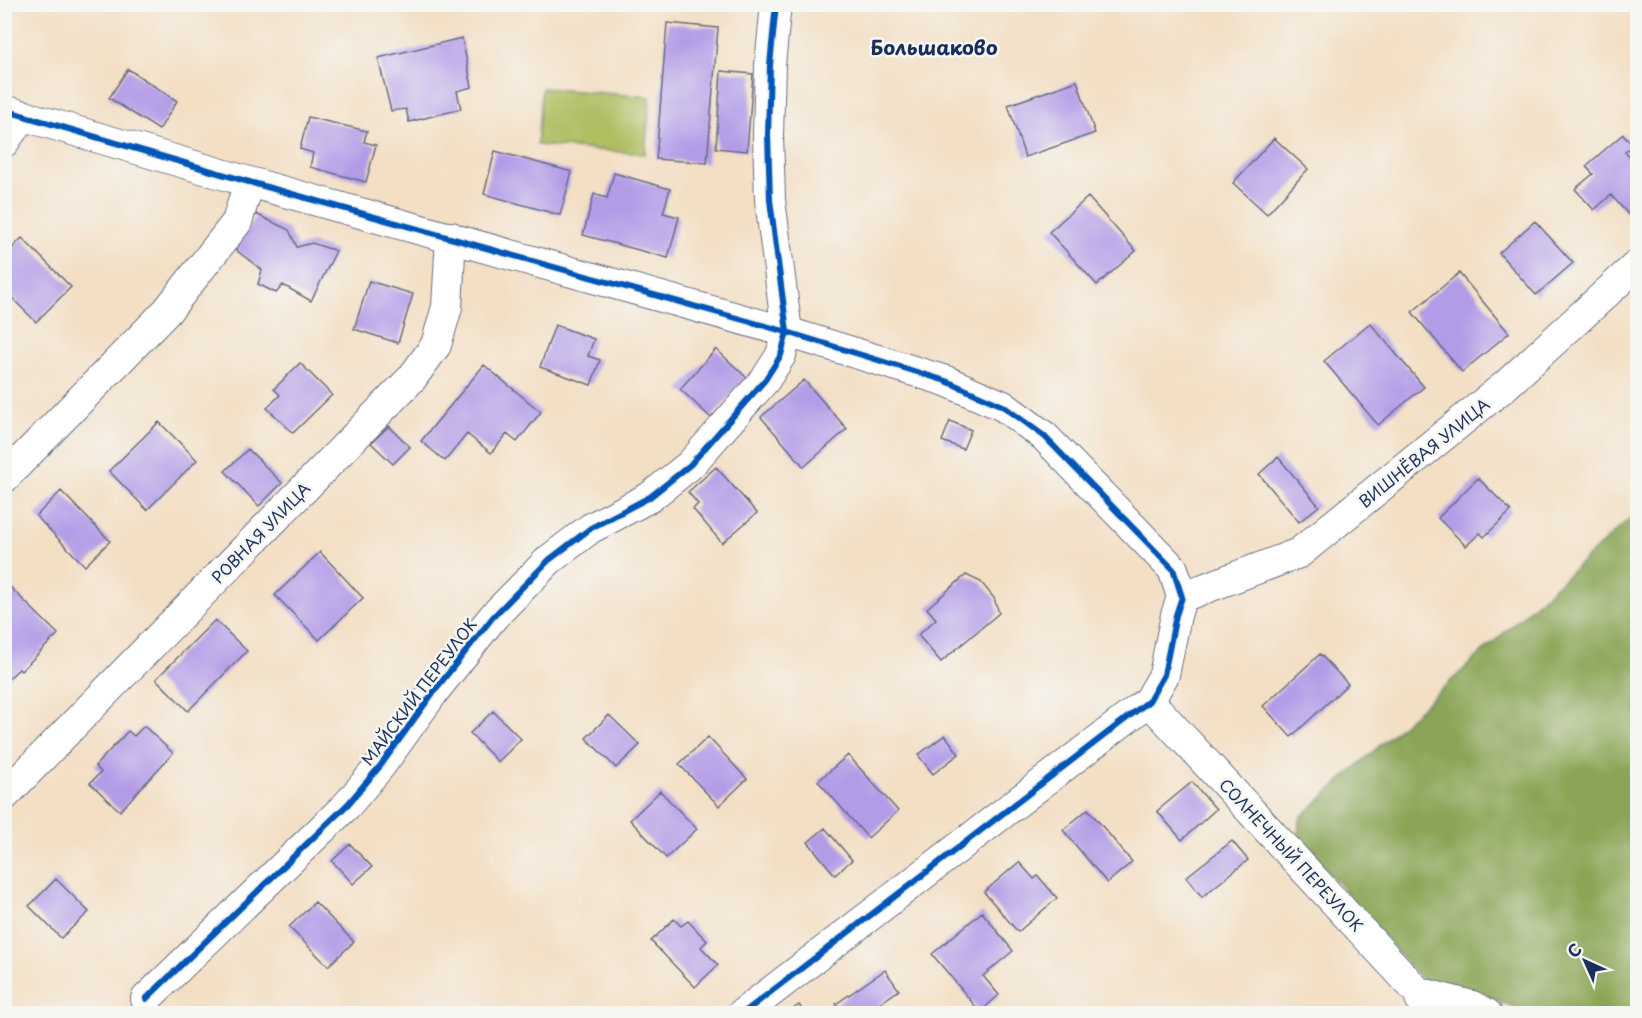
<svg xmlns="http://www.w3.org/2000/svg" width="1642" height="1018" font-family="'Playpen Sans',sans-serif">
  <rect width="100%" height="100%" fill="#f6f6f2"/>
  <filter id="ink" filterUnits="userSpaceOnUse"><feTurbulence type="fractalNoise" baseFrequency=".0167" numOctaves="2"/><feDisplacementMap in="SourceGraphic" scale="12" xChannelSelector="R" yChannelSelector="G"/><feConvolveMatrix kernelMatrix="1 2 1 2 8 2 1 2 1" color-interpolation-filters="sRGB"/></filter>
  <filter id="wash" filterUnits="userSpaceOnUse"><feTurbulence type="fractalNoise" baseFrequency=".008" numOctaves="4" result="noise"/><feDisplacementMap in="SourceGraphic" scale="24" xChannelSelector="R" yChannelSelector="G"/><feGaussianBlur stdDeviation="1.35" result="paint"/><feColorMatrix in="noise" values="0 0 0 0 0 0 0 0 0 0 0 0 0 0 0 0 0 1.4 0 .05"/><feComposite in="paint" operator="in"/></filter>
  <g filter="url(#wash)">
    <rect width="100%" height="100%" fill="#f3dfc4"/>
    <!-- green -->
    <path fill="#aebe61" stroke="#647660" stroke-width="1.5" d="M 542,88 L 650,97 L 645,154 L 537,145 Z"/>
    <!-- forest -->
    <path fill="#8aa557" stroke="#526a5a" stroke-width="1.5" d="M 1637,512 L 1637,1013 L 1533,1013 L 1484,997 L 1422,980 L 1297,836 L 1301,817 Z"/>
    <g id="blocks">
      <!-- building -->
      <path fill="#b39ce7" d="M 667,23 L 718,28 L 707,163 L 656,159 Z
        M 462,38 L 472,87 L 457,91 L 461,109 L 409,122 L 406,109 L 391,111 L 378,58 Z
        M 128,69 L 177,101 L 159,130 L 109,98 Z
        M 721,71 L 753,74 L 747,151 L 716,148 Z
        M 1077,81 L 1095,133 L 1025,157 L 1008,105 Z
        M 308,117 L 367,131 L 364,142 L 376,145 L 366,182 L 310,167 L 313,153 L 300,149 Z
        M 1623,134 L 1633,145 L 1625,152 L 1638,166 L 1636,178 L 1638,180 L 1638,220 L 1635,222 L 1611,195 L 1594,210 L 1575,189 L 1593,174 L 1586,166 Z
        M 1274,138 L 1308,169 L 1267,214 L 1233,183 Z
        M 495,151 L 572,172 L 560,215 L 484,194 Z
        M 614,173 L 670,189 L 663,213 L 679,217 L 668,258 L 583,235 L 594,194 L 607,198 Z
        M 1088,197 L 1136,251 L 1097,285 L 1049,232 Z
        M 256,214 L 289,230 L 297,247 L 312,243 L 336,251 L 311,301 L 283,285 L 276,293 L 258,284 L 262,270 L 236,250 Z
        M 1535,221 L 1573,263 L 1536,295 L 1499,253 Z
        M 22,238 L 71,287 L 36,322 L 4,290 L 4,241 L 12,248 Z
        M 1459,273 L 1509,333 L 1462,372 L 1412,312 Z
        M 369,281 L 413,294 L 398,343 L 354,329 Z
        M 1370,323 L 1424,387 L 1378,425 L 1324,361 Z
        M 555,325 L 594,339 L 588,356 L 600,360 L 591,385 L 540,367 Z
        M 716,349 L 747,378 L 711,418 L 680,389 Z
        M 300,363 L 332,395 L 293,433 L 267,408 L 280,395 L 274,389 Z
        M 484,365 L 541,412 L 517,442 L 507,434 L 491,453 L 467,434 L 445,461 L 421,441 Z
        M 804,380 L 847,429 L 804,467 L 761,417 Z
        M 950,421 L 971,430 L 963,449 L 942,441 Z
        M 159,422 L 197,460 L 147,510 L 109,471 Z
        M 389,426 L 410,447 L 393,464 L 371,443 Z
        M 248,449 L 282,483 L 259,506 L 225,471 Z
        M 1278,457 L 1319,506 L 1299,522 L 1259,474 Z
        M 716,467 L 757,513 L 722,543 L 693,509 L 698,504 L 688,492 Z
        M 1478,478 L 1511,511 L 1484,537 L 1480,533 L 1466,546 L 1438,518 Z
        M 61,491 L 110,541 L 85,566 L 36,516 Z
        M 320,552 L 363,598 L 319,640 L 275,595 Z
        M 966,575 L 981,582 L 994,598 L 999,613 L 941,662 L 918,635 L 936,619 L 927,608 Z
        M 4,581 L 58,634 L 21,671 L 19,669 L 8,679 L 4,675 Z
        M 215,620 L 247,651 L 188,711 L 156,679 Z
        M 1320,654 L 1348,684 L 1291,737 L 1263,706 Z
        M 493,711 L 521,739 L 498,762 L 470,733 Z
        M 609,715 L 640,745 L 616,768 L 586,738 Z
        M 144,726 L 173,753 L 120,811 L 90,783 L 101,772 L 95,766 L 128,731 L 134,736 Z
        M 945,735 L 959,754 L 933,774 L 918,755 Z
        M 708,737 L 747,779 L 719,806 L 679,764 Z
        M 848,755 L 898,811 L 868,838 L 818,781 Z
        M 1192,782 L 1216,809 L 1182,840 L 1157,811 Z
        M 660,791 L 697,829 L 666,858 L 630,820 Z
        M 1088,809 L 1132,862 L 1107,883 L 1063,830 Z
        M 825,828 L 852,860 L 835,875 L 808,842 Z
        M 1232,841 L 1248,860 L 1202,897 L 1186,877 Z
        M 350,844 L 372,867 L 353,884 L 332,861 Z
        M 1019,862 L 1034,879 L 1038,876 L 1057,898 L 1018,932 L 984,892 Z
        M 56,879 L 89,912 L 61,938 L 29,906 Z
        M 315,902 L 354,942 L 328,966 L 289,927 Z
        M 982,912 L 1013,951 L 983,976 L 999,995 L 980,1012 L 932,954 Z
        M 674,919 L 681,926 L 688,921 L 707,941 L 701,947 L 718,965 L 695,987 L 651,941 Z
        M 885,970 L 899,990 L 879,1004 L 885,1014 L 842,1014 L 836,1004 Z
        M 799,1005 L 805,1014 L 786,1014 Z
        M 530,1008 L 536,1014 L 524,1014 Z"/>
    </g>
  </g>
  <g filter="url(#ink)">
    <use href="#blocks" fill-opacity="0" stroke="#676d82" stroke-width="1.5"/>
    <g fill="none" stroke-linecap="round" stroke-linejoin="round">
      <defs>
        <path id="minor" d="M 4,110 L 249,182 L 787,332 L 946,381 L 1003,406 L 1044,436 L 1173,569 L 1182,597 L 1176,615 L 1164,675 L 1149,701 L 742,1014
          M 4,142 L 23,115
          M 4,478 L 167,311 L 237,222 L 249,182
          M 1182,597 L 1299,553 L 1506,385 L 1638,264
          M 1149,701 L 1418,992 L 1426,1014
          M 4,796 L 412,378 L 436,345 L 447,307 L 451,237
          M 1418,992 L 1472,1006 L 1487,1014
          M 146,999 L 348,804 L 381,765 L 435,690 L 493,617 L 549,560 L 591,528 L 650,497 L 690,465 L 765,380 L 781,355 L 787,332 L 770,200 L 768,135 L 770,65 L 776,4"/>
      </defs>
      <!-- minor casing -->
      <use href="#minor" stroke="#676d82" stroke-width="32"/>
      <!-- minor -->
      <use href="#minor" stroke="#fff" stroke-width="30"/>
      <defs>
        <path id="cycleway" d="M 4,110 L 249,182 L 787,332 L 946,381 L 1003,406 L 1044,436 L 1173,569 L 1182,597 L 1176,615 L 1164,675 L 1149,701 L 742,1014
          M 146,999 L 348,804 L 381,765 L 435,690 L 493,617 L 549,560 L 591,528 L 650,497 L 690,465 L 765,380 L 781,355 L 787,332 L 770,200 L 768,135 L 770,65 L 776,4"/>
      </defs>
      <!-- cycleway casing -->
      <use href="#cycleway" stroke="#f6f6f2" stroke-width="10"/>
      <!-- cycleway -->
      <use href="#cycleway" stroke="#0057b8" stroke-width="6"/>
    </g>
  </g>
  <g text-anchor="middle" stroke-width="5" stroke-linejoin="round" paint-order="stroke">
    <!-- street labels -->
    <g font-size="16" fill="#1b2f5e" stroke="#f6f6f2">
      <text transform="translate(1424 453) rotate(-39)" y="6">ВИШНЁВАЯ УЛИЦА</text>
      <text transform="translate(261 533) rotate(-46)" y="6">РОВНАЯ УЛИЦА</text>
      <text transform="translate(419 692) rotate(-53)" y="6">МАЙСКИЙ ПЕРЕУЛОК</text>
      <text transform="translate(1291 855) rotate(47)" y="6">СОЛНЕЧНЫЙ ПЕРЕУЛОК</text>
    </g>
    <!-- quarter labels -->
    <g font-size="20" font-weight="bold" fill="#1b2f5e" stroke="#f6f6f2">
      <text x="934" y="55">Большаково</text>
    </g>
  </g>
  <!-- margin -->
  <rect width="1642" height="1018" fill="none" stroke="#f6f6f2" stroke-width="24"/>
  <!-- north arrow -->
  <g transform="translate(1585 961) rotate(315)" stroke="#f6f6f2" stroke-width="4.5" paint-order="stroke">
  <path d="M0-4.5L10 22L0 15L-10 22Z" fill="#1b2f5e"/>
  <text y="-9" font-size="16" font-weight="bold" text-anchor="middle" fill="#1b2f5e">С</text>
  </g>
</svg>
